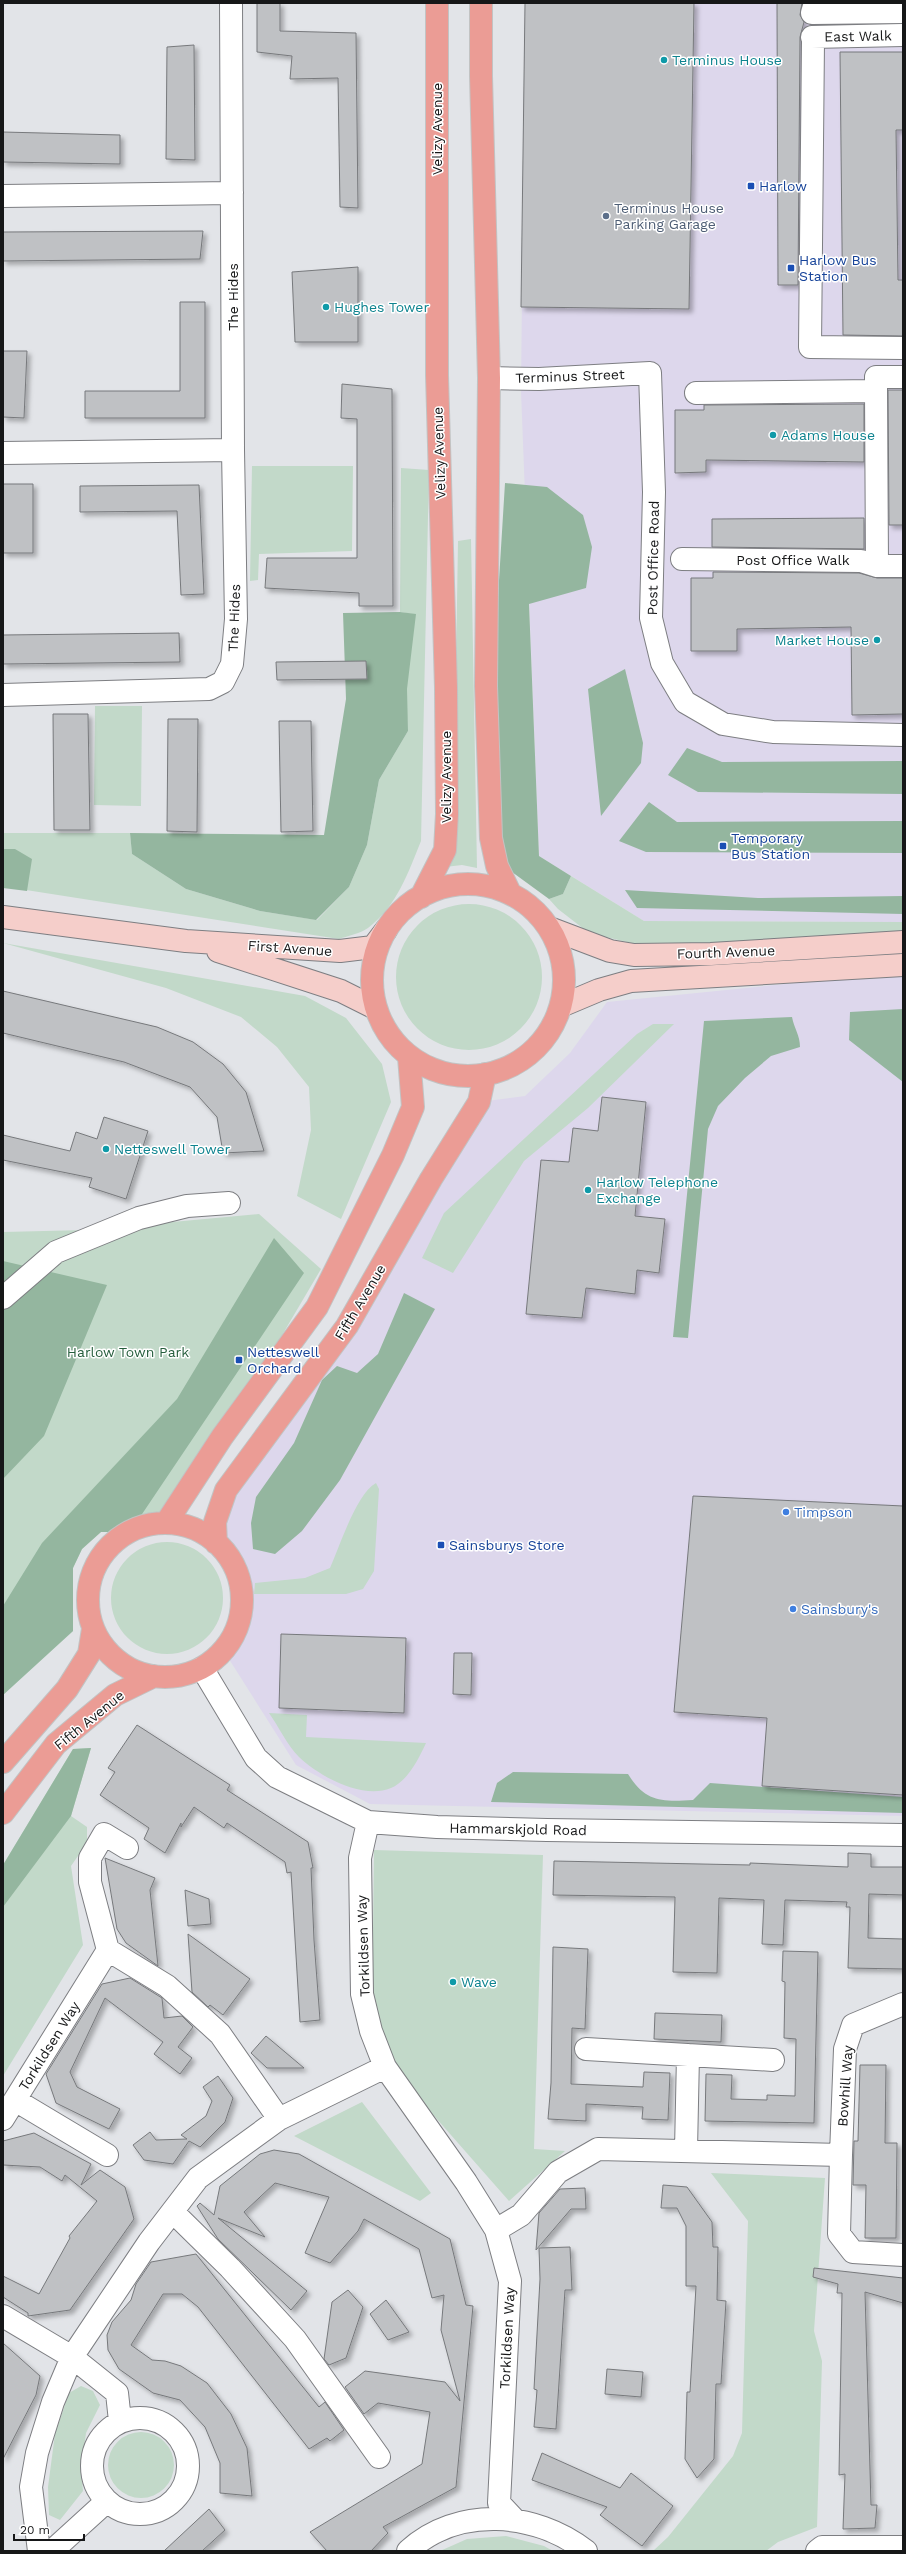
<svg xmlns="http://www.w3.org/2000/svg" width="906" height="2554" font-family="'Work Sans',sans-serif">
  <defs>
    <filter id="shadow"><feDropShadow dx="3.5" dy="3.5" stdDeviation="2" flood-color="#0004"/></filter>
  </defs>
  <rect width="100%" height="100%" fill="#e2e4e8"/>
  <!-- commercial -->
  <path fill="#ddd7ec" d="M 525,3 L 903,3 L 903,922 L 644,921 L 539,856 L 521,391 Z
    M 903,969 L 903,1816 L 370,1804 L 296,1765 L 227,1656 L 240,1584 L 216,1543 L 215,1522 L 479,1102 L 525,1096 L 570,1053 L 607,1002 L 815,981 Z"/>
  <!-- green -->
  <path fill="#c2d9c9" d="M 252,466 L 353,466 L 352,551 L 259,554 L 258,580 L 250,581 Z
    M 401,468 L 429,470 L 421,841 C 408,873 397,906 368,928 C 361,933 348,936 339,939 L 26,890 L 15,849 L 3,849 L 3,833 L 130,833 L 132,854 L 186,889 L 260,911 L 317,920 L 349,887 L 367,845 L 379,780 L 408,731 L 405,689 L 412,614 L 400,612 Z
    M 471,539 L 477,868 L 462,865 L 445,867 L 453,850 L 458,541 Z
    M 95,706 L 142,706 L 141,806 L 94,805 Z
    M 571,876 L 644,921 L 903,922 L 903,933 L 648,947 L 589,933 L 558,909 L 549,899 L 563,894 Z
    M396 977a73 73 0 1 1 146 0a73 73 0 1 1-146 0Z
    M 3,943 L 305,996 L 346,1018 L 382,1064 L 391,1102 L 341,1219 L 297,1196 L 311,1130 L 309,1087 L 277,1047 L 241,1017 L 166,988 Z
    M 653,1024 L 674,1024 L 588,1108 L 524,1161 L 453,1273 L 422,1258 L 444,1213 L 637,1034 Z
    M 259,1214 L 321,1269 L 222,1437 L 166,1523 L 101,1532 L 82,1549 L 73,1568 L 73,1631 L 3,1695 L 3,1232 L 86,1230 Z
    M 376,1483 L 379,1489 L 374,1571 L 363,1589 L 346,1594 L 254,1594 L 255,1583 L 305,1578 L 330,1568 C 340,1546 356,1494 376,1483 Z
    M111 1598a56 56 0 1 1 112 0a56 56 0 1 1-112 0Z
    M 269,1713 L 307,1715 L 306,1737 L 426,1743 C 419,1758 408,1781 391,1788 C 362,1800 319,1776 299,1757 C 287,1745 279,1727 269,1713 Z
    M 91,1748 L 71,1816 L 87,1827 L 87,1843 L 71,1866 L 83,1945 L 3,2076 L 3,1865 L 73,1749 Z
    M 374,1850 L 543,1855 L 534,2149 L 565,2151 L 509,2201 L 385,2060 L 372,2013 Z
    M 362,2102 L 431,2193 L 420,2201 L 294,2136 Z
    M 711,2173 L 825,2178 L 814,2331 L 822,2361 L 817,2527 L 778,2542 L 766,2551 L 653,2551 L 668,2537 L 733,2456 L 742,2433 L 748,2221 Z
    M 81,2386 L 93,2391 L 100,2405 L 86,2433 L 81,2470 L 83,2491 L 60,2520 L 49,2515 L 48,2487 L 55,2434 L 69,2393 Z
    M108 2465a33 33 0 1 1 66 0a33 33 0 1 1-66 0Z
    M 506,2536 L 544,2546 L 553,2551 L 440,2551 L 467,2539 Z"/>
  <!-- forest -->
  <path fill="#94b69f" d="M 505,483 L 547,487 L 583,515 L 592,547 L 586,588 L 529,604 L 539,856 L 571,876 L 563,894 L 549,899 L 512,872 L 497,847 L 497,613 Z
    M 400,612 L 416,614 L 407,689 L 408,731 L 379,780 L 367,845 L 349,887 L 316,920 L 260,911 L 186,889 L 132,854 L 130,833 L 324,835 L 346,699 L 343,613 Z
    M 625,669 L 643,743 L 641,763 L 601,816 L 588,689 Z
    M 687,748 L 722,762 L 903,761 L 903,794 L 698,792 L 668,775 Z
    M 649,802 L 677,822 L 903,821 L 903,853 L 646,852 L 619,841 Z
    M 3,849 L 15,849 L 32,859 L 27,891 L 3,888 Z
    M 625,890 L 758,898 L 903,896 L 903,914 L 637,908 Z
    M 903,1009 L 903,1082 L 849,1040 L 850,1012 Z
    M 792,1017 C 794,1028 800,1035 800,1047 L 771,1056 L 745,1078 L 718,1106 L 708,1129 L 688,1338 L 673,1337 L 704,1021 Z
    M 274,1238 L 304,1273 L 130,1532 L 101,1532 L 82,1549 L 73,1568 L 73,1631 L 3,1695 L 3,1606 L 42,1543 L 177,1399 Z
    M 3,1261 L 107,1285 L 44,1436 L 3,1479 Z
    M 404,1293 L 435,1309 L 340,1480 L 302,1531 L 275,1554 L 253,1549 L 251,1523 L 256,1497 L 294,1443 L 322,1380 L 337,1366 L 357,1373 L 378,1354 Z
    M 91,1748 L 71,1816 L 3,1907 L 3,1865 L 73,1749 Z
    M 513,1772 L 628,1774 C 645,1802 662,1802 693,1800 L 710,1783 L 903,1797 L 903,1813 L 491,1802 L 497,1783 Z"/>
  <!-- building -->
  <path fill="#bfc1c4" stroke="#77797c" filter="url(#shadow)" d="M 257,3 L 280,3 L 280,31 L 356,33 L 358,208 L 340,207 L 338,78 L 290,79 L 292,56 L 257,52 Z
    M 525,3 L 694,3 L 689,309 L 521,307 Z
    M 777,3 L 802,3 L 800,15 L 804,22 L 800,37 L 798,285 L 778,285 Z
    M 194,45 L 195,160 L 166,159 L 167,47 Z
    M 840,52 L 903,52 L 903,130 L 896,130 L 898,280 L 903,280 L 903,336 L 843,335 Z
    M 3,132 L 120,135 L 120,164 L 3,162 Z
    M 203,231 L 200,259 L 3,261 L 3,232 Z
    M 358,267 L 358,342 L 295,342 L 292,272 Z
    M 180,302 L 205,302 L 205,418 L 85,418 L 85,391 L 180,391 Z
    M 3,351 L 27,351 L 24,418 L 3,417 Z
    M 342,384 L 392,389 L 393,606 L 359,606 L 359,593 L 265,588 L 267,558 L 357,558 L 357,419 L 341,418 Z
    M 888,390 L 903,390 L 903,525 L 889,525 Z
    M 864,404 L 864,462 L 706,460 L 706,472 L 675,473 L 675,410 L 704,410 L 704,405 Z
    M 3,484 L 33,484 L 33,553 L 3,553 Z
    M 199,485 L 204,594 L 181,595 L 177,511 L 80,512 L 80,486 Z
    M 864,518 L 864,549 L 712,547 L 712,519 Z
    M 713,572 L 859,573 L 877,578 L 903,578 L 903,714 L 852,715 L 851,627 L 737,629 L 737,651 L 691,651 L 691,578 L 713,578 Z
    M 179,633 L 180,662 L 3,664 L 3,635 Z
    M 366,661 L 367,679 L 277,680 L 276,662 Z
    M 53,714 L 88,714 L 90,830 L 54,830 Z
    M 168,719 L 198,719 L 197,832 L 167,831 Z
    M 279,721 L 311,721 L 313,831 L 281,832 Z
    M 3,991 L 157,1027 L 193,1042 L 223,1064 L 246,1092 L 264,1151 L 223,1153 L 217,1117 L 190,1087 L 124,1062 L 3,1033 Z
    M 602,1097 L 646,1102 L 635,1216 L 665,1219 L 659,1273 L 637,1270 L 635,1294 L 586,1288 L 582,1318 L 526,1314 L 541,1160 L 569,1162 L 573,1128 L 598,1131 Z
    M 104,1117 L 148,1131 L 126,1199 L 89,1187 L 92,1178 L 3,1160 L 3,1135 L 70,1151 L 76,1132 L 97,1139 Z
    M 693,1496 L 903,1506 L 903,1795 L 762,1786 L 767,1718 L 674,1712 Z
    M 281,1634 L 406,1638 L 404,1713 L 279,1708 Z
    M 454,1653 L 472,1653 L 471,1695 L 453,1694 Z
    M 137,1725 L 230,1785 L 227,1790 L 308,1842 L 313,1868 L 311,1868 L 314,1940 L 320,2020 L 300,2022 L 291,1872 L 287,1873 L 285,1862 L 227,1823 L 224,1828 L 194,1807 L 181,1827 L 181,1823 L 165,1853 L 144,1839 L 149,1828 L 100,1795 L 115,1772 L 108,1768 Z
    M 848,1853 L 871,1854 L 871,1867 L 903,1867 L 903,1895 L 869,1894 L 868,1938 L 903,1939 L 903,1969 L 848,1968 L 850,1907 L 846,1907 L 847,1902 L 785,1900 L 783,1945 L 762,1944 L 764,1900 L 719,1898 L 717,1973 L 673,1972 L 675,1897 L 553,1895 L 554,1861 L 750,1865 L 750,1863 L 848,1867 Z
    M 105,1858 L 155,1878 L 150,1890 L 158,1966 L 126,1943 L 117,1929 Z
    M 185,1890 L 209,1899 L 211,1924 L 188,1926 Z
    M 188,1934 L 250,1979 L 223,2015 L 210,2005 L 208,2007 L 192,1992 Z
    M 553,1947 L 588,1949 L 585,2029 L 572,2028 L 571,2084 L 643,2087 L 644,2072 L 670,2073 L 668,2120 L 642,2119 L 643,2107 L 586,2104 L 586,2121 L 548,2119 L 551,2083 Z
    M 783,1951 L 818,1952 L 814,2123 L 705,2121 L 706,2074 L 732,2075 L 731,2099 L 767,2100 L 767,2095 L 795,2096 L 796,2039 L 784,2038 L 785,1982 L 782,1981 Z
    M 130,1978 L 162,1998 L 164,2018 L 182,2016 L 193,2027 L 178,2047 L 192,2058 L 180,2074 L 154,2054 L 163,2042 L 105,1998 L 70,2072 L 77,2087 L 120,2109 L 109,2129 L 56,2103 L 46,2074 L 102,1984 Z
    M 655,2013 L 722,2015 L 721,2042 L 654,2039 Z
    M 266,2036 L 304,2068 L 267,2068 L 251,2053 Z
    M 860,2065 L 886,2065 L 885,2143 L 897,2143 L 896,2238 L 865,2238 L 866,2185 L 853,2185 L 854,2141 L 858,2141 Z
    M 218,2076 L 233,2098 L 225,2122 L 200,2147 L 189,2141 L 173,2164 L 144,2160 L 133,2145 L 150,2132 L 156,2140 L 187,2139 L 181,2135 L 206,2116 L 212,2101 L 203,2087 Z
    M 34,2133 L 91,2164 L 81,2185 L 100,2170 L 125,2187 L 134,2219 L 70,2310 L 28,2316 L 28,2313 L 3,2297 L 3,2276 L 39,2294 L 70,2238 L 69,2236 L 97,2201 L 65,2175 L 62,2181 L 40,2167 L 3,2165 L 3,2141 Z
    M 274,2150 L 299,2154 L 450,2239 L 466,2305 L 473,2306 L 456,2487 L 383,2527 L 388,2533 L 371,2551 L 327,2551 L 310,2532 L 422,2464 L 430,2412 L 378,2403 L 364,2414 L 345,2387 L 365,2371 L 445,2382 L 460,2401 L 441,2330 L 444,2295 L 432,2298 L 419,2249 L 364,2219 L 358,2231 L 330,2263 L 305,2253 L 329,2197 L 275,2183 L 244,2212 L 265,2237 L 218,2218 L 307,2291 L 291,2310 L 218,2239 L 197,2206 L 200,2203 L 214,2215 L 220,2186 L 260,2154 Z
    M 663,2185 L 687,2187 L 712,2222 L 713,2247 L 718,2247 L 717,2300 L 726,2301 L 721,2384 L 716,2384 L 714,2459 L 697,2478 L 685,2459 L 687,2392 L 690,2392 L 696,2286 L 686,2286 L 686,2226 L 677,2208 L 661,2208 Z
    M 585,2188 L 586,2209 L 571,2209 L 536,2250 L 539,2213 L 560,2189 Z
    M 570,2247 L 572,2290 L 565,2290 L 556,2429 L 534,2427 L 537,2390 L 534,2389 L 540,2279 L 539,2248 Z
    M 196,2254 L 319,2407 L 325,2402 L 344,2430 L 330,2441 L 327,2438 L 309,2449 L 198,2307 L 182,2294 L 163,2294 L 131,2345 L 152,2360 L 165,2361 L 181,2366 L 207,2383 L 231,2414 L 247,2448 L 252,2496 L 220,2493 L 220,2463 L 205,2427 L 180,2400 L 153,2393 L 119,2369 L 108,2350 L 107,2335 L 112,2322 L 131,2300 L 136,2284 L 151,2262 Z
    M 814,2268 L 903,2278 L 903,2303 L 865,2292 L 871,2505 L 877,2505 L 875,2528 L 843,2529 L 845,2474 L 839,2475 L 842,2293 L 837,2293 L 838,2284 L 813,2277 Z
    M 348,2290 L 363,2307 L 346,2358 L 329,2365 L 324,2359 L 332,2302 Z
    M 386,2300 L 409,2332 L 388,2340 L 370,2314 Z
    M 3,2343 L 40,2376 L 36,2395 L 3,2459 Z
    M 607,2369 L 643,2372 L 641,2397 L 605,2394 Z
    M 542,2453 L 620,2488 L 631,2473 L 673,2506 L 642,2546 L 600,2515 L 607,2507 L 532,2480 Z
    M 209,2509 L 225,2530 L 202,2551 L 164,2551 Z"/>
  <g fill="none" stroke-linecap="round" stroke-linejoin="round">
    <defs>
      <path id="street" d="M 815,3 L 812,13 L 903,12
        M 812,37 L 903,35
        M 813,41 L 810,347 L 903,348
        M 3,196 L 232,193
        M 489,378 L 539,379 L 650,373 L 654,492 L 651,618 L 662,663 L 685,702 L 723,724 L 773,732 L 903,735
        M 876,391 L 876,377 L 903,377
        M 696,393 L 876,391 L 877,566
        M 3,453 L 233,450
        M 682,559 L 861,561 L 877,566 L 903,566
        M 3,695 L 209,689 L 223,682 L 232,664 L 236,619 L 233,450 L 231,3
        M 3,1298 L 56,1252 L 139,1218 L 187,1206 L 229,1203
        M 202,1668 L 256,1758 L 277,1777 L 368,1822 L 437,1827 L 547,1830 L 903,1835
        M 368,1822 L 360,1858 L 362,1994 L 371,2031 L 385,2067 L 466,2182 L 496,2230 L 510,2281 L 499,2503 L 514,2519
        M 108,1950 L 90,1882 L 90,1858 L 104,1834 L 127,1848
        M 586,2049 L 773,2060
        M 15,2100 L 107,2155
        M 3,2119 L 108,1950 L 167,1986 L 220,2034 L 279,2119
        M 686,2150 L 688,2055
        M 841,2155 L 845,2049 L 853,2025 L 903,2004
        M 173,2212 L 230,2268 L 295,2339 L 379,2457
        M 496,2230 L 521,2215 L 558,2172 L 598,2149 L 841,2155 L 839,2234 L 853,2252 L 903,2255
        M 3,2316 L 72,2357 L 117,2393 L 120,2421
        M92 2466a48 48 0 1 1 96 0a48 48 0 1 1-96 0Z
        M 39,2551 L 31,2487 L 37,2453 L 53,2402 L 72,2357 L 149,2242 L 198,2178 L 279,2119 L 385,2067
        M 52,2551 L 107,2501
        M 408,2551 C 457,2506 535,2511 586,2551
        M 817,2551 L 822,2547 L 903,2547"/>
      <path id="secondary" d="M 3,917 L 186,941 L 340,951 L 373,947 L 386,930
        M 552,929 L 610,951 L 634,955 L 711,954 L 903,942
        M 218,951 L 341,991 L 373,1007
        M 561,1006 L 599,990 L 631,981 L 903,965"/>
      <path id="primary" d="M 481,3 L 481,76 L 489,378 L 486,686 L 491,838 L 497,866 L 510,893
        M372 980a96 96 0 1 1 192 0a96 96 0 1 1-192 0Z
        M 421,897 L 445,850 L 447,814 L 446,688 L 437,375 L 437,3
        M 166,1523 L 222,1437 L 317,1307 L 393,1155 L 413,1107 L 409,1057
        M88 1600a77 77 0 1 1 154 0a77 77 0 1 1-154 0Z
        M 216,1543 L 215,1522 L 226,1490 L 347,1326 L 431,1179 L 479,1102 L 485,1074
        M 3,1762 L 67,1689 L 89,1654 L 93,1629
        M 3,1813 L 56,1744 L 115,1695 L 154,1676"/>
    </defs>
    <!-- street casing -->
    <use href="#street" stroke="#7d7e82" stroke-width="24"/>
    <!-- secondary casing -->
    <use href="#secondary" stroke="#7d7e82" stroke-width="24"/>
    <!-- primary casing -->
    <use href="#primary" stroke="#c2c3c3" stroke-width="24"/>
    <!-- street -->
    <use href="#street" stroke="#fff" stroke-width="22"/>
    <!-- secondary -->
    <use href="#secondary" stroke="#f5ceca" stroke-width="22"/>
    <!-- primary -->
    <use href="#primary" stroke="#eb9c95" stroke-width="22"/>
  </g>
  <!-- markers -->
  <g fill="#0f9aa8" stroke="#fff" stroke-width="1.5">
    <circle cx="664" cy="60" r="4"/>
    <circle cx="326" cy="307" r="4"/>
    <circle cx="773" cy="435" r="4"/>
    <circle cx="877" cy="640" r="4"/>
    <circle cx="106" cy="1149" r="4"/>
    <circle cx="588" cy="1190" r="4"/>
    <circle cx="453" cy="1982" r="4"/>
  </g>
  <g fill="#1a4fb4" stroke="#fff" stroke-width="1.5">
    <rect x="747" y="182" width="8" height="8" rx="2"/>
    <rect x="787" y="264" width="8" height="8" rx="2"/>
    <rect x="719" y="842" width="8" height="8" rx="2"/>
    <rect x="235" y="1356" width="8" height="8" rx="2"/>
    <rect x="437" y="1541" width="8" height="8" rx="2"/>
  </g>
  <circle fill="#5c6f8a" stroke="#fff" stroke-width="1.5" cx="606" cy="216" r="4"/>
  <g fill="#3f7fe0" stroke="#fff" stroke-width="1.5">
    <circle cx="786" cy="1512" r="4"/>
    <circle cx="793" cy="1609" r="4"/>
  </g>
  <g text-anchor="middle" stroke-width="3" stroke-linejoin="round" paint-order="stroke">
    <!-- street labels -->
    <g font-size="14" fill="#161718" stroke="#fff">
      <text transform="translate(858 36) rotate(-1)" y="5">East Walk</text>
      <text transform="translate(437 129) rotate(-90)" y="5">Velizy Avenue</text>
      <text transform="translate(233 297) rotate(-90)" y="5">The Hides</text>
      <text transform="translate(570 376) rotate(-2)" y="5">Terminus Street</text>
      <text transform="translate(439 453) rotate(-92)" y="5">Velizy Avenue</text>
      <text transform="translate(653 558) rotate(-89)" y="5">Post Office Road</text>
      <text x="793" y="565">Post Office Walk</text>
      <text transform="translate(234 618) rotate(-88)" y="5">The Hides</text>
      <text transform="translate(446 777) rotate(-90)" y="5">Velizy Avenue</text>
      <text transform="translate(290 948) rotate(4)" y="5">First Avenue</text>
      <text transform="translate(726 952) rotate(-2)" y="5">Fourth Avenue</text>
      <text transform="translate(360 1302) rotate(-59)" y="5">Fifth Avenue</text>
      <text transform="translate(89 1720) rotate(-39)" y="5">Fifth Avenue</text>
      <text transform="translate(518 1829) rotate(1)" y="5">Hammarskjold Road</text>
      <text transform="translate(363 1946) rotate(-92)" y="5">Torkildsen Way</text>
      <text transform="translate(49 2046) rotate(-58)" y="5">Torkildsen Way</text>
      <text transform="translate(845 2086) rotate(-86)" y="5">Bowhill Way</text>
      <text transform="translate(507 2338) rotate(-87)" y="5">Torkildsen Way</text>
    </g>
    <!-- culture labels -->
    <g font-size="14" fill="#0d838f" stroke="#fff" text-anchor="start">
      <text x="672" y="65">Terminus House</text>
      <text x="334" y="312">Hughes Tower</text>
      <text x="781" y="440">Adams House</text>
      <text x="869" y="645" text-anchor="end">Market House</text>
      <text x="114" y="1154">Netteswell Tower</text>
      <text x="596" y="1187">Harlow Telephone<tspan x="596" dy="16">Exchange</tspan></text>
      <text x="461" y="1987">Wave</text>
    </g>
    <!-- transit labels -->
    <g font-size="14" fill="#164399" stroke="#fff" text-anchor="start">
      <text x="759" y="191">Harlow</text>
      <text x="799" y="265">Harlow Bus<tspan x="799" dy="16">Station</tspan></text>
      <text x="731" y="843">Temporary<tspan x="731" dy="16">Bus Station</tspan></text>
      <text x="247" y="1357">Netteswell<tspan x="247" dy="16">Orchard</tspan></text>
      <text x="449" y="1550">Sainsburys Store</text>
    </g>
    <!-- service labels -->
    <g font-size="14" fill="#4e5e75" stroke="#fff" text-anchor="start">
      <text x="614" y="213">Terminus House<tspan x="614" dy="16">Parking Garage</tspan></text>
    </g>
    <!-- park labels -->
    <g font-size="14" fill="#265e3d" stroke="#fff">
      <text x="128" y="1357">Harlow Town Park</text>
    </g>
    <!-- shop labels -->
    <g font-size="14" fill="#366cbe" stroke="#fff" text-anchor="start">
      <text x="794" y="1517">Timpson</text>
      <text x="801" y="1614">Sainsbury's</text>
    </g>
  </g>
  <!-- border -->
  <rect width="906" height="2554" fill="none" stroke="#161718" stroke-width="8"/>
  <!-- scale -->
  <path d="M14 2534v6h70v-6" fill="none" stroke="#161718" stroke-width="2"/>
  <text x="20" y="2534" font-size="12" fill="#161718" stroke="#ffffff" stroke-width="3" paint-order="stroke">20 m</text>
</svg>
